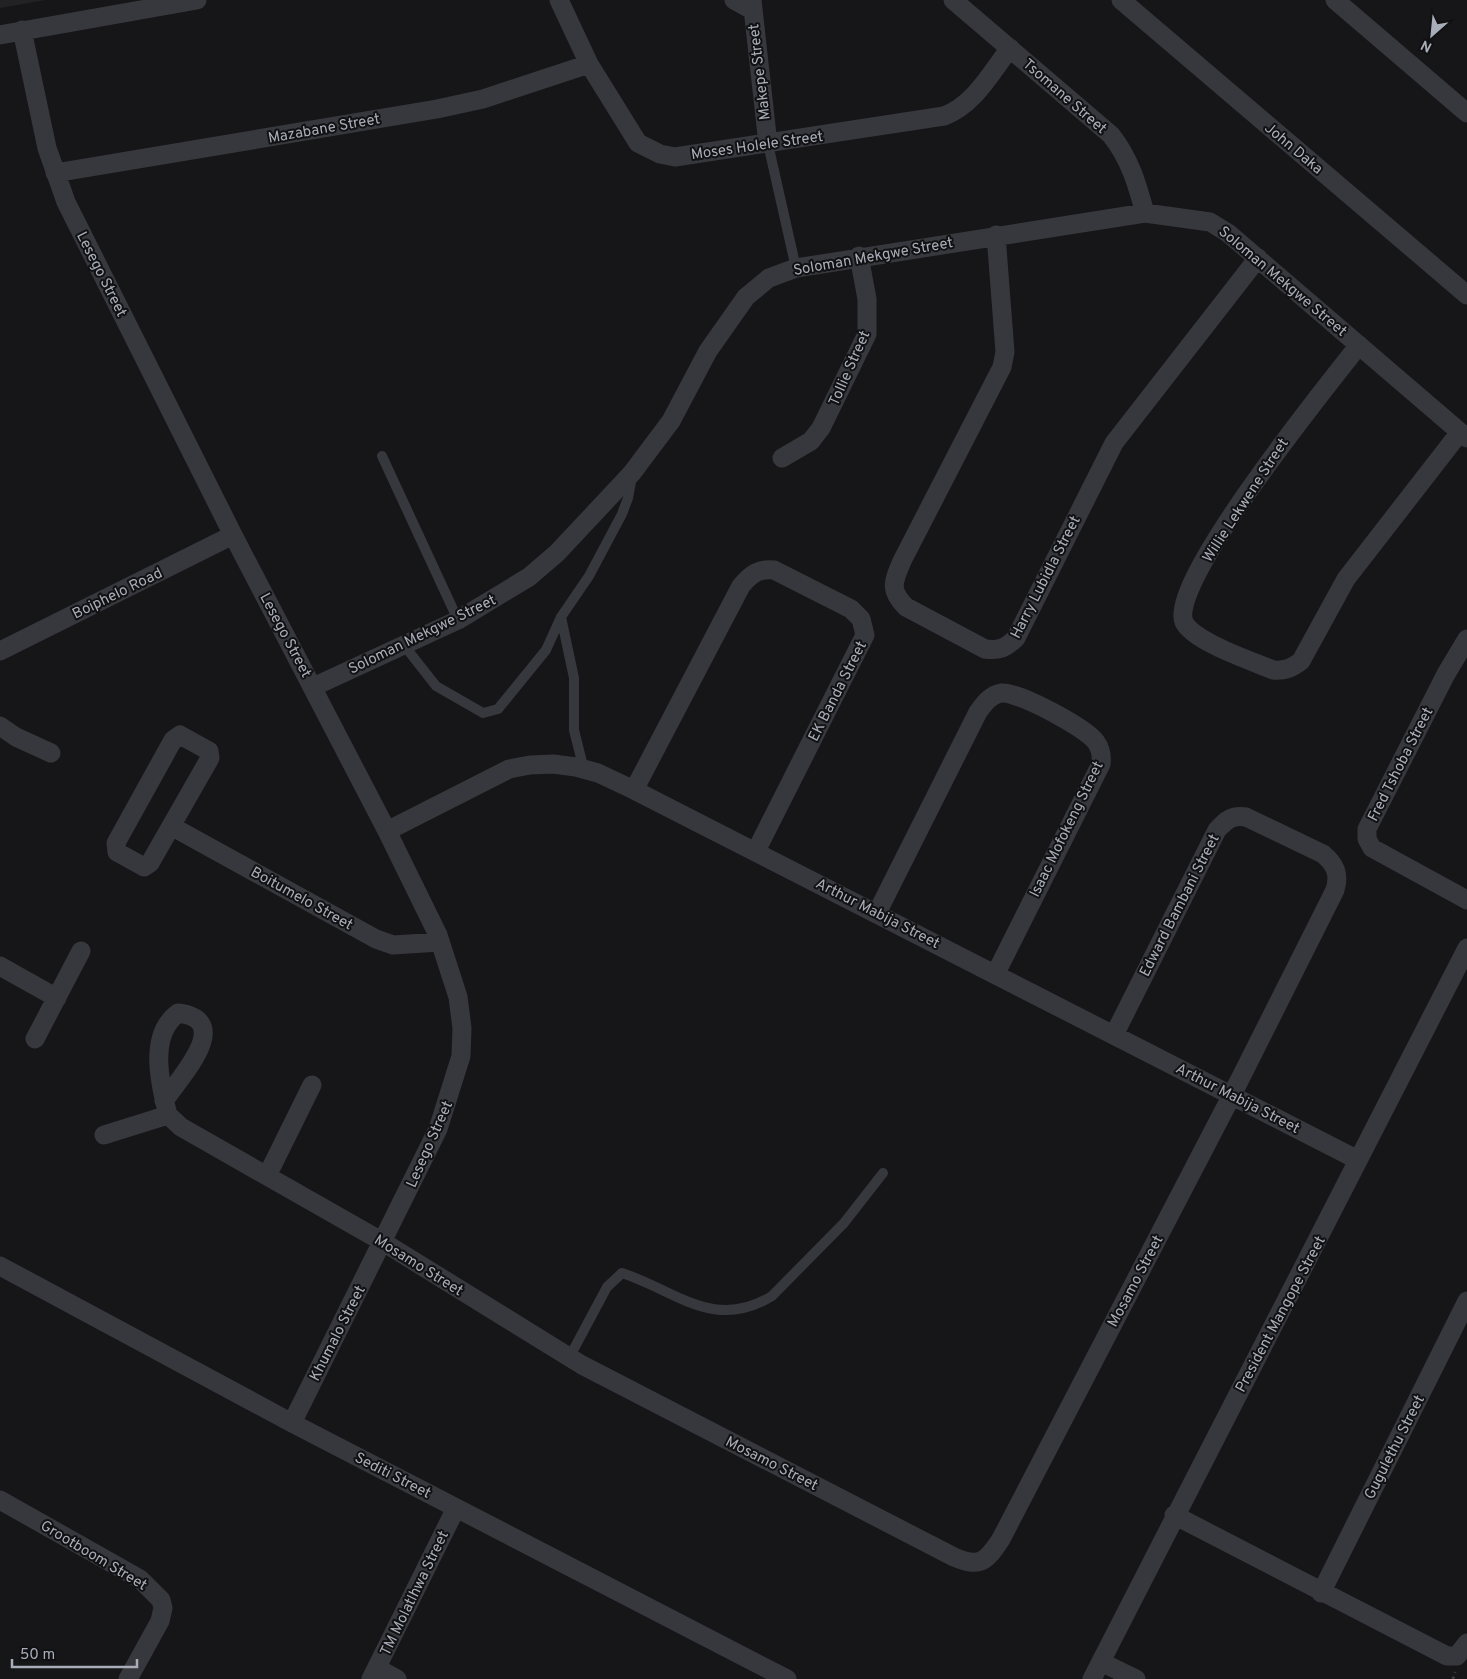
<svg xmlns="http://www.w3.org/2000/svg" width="1467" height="1679" font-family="Overpass,sans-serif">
  <rect width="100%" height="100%" fill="#161618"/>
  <!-- built -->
  <path fill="#222225" d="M 0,0 L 46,0 L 0,8 Z"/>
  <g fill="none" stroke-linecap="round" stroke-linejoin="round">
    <!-- path -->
    <path stroke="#3d3f44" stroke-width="3" stroke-dasharray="2.5 4" stroke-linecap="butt" d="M 1453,1679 L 1455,1672"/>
    <!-- lane -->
    <path stroke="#37383d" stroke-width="10" d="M 768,144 L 796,268
      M 382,456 L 458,620
      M 561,617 L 574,678 L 574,730 L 584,770
      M 403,644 L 436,686 L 483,713 L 498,709 L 546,650 L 561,617 L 589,576 L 622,514 L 628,498 L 632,476
      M 569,1358 L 607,1287 L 622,1273 C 675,1290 714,1332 772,1296 L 844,1223 L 883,1173"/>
    <!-- street -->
    <path stroke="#37383d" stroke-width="19" d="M 559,0 L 589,64 L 638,143 L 660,154 L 675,157 L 944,116 C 974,105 991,73 1010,48
      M 734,0 L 752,10
      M 752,0 L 768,144
      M 953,0 L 1111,135 C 1130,159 1137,184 1145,213
      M 1121,0 L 1467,295
      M 1335,0 L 1467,113
      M 22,30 L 47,148 L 66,202 L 233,535 L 387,831 L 438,935 L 458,997 L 462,1028 L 461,1056 L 438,1129 L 292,1423
      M 0,35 L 197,0
      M 55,173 L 437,109 L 483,99 L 589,64
      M 996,235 L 1005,352 L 1002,367 L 902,561 C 893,582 889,590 906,607 L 985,649 C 999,651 1006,648 1016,638 L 1114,443 L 1258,258
      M 1359,345 C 1330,382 1167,583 1184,622 C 1194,642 1252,661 1273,670 C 1285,671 1292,668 1301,661 L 1346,579 L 1460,432
      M 782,458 L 811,441 L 821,428 L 867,334 L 867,299 L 859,256
      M 1467,639 L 1446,674 L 1367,829 L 1367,839 L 1372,848 L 1467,900
      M 0,651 L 233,535
      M 313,687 L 458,620 L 529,577 L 557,553 L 632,473 L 671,421 L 708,351 L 746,297 L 769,278 L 796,268 L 1145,213 L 1210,222 L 1228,233 L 1467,438
      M 0,726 L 16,737 L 51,753
      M 180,735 L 209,751 L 210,758 L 150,863 L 144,867 L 117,852 L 116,843 L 173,740 Z
      M 634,790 L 741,586 C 751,574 759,568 774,570 L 851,609 L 861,619 L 865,635 L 756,851
      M 171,826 L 376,939 L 393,945 L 440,942
      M 387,831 L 509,769 L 530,765 L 553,764 L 576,767 L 598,773 L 634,790 L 1358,1160
      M 877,913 L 978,712 C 984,704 990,695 1001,693 C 1018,691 1086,728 1096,742 C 1101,749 1102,756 1101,764 L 996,973
      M 0,966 L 57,998
      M 35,1039 L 81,951
      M 164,1101 C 180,1077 235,1020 178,1013 C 148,1035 160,1084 168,1115
      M 104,1135 L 168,1115 L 181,1127 L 383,1242 L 582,1365 L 954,1557 C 980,1568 986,1562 1001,1539 L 1232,1095 L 1335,890 C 1340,874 1335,864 1323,854 L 1246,817 C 1232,815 1226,820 1217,830 L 1114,1035
      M 267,1176 L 312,1085
      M 0,1266 L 292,1423 L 787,1679
      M 0,1500 L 140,1579 L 161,1600 L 163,1608 L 160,1621 L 128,1679
      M 1174,1515 L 1447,1656 L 1457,1656 L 1467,1643
      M 1321,1593 L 1467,1301
      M 1101,1662 L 1136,1679
      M 377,1668 L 397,1679
      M 371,1679 L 456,1508
      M 1092,1679 L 1467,948"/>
  </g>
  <g text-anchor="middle" stroke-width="4" stroke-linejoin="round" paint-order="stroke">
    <!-- street labels -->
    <g font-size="15" fill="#a8adb8" stroke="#111113">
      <text transform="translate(759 72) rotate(-97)" y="5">Makepe Street</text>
      <text transform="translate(1065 96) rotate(41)" y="5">Tsomane Street</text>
      <text transform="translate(324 128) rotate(-10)" y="5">Mazabane Street</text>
      <text transform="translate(757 145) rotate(-8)" y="5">Moses Holele Street</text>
      <text transform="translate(1294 148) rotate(40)" y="5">John Daka</text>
      <text transform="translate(873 256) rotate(-10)" y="5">Soloman Mekgwe Street</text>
      <text transform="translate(102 274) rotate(63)" y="5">Lesego Street</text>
      <text transform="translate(1283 281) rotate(40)" y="5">Soloman Mekgwe Street</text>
      <text transform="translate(849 368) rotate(-66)" y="5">Tollie Street</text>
      <text transform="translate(1245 500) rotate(-57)" y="5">Willie Lekwene Street</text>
      <text transform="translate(1045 577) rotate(-63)" y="5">Harry Lubidla Street</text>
      <text transform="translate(117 593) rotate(-26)" y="5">Boiphelo Road</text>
      <text transform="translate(422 634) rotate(-26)" y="5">Soloman Mekgwe Street</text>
      <text transform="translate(286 635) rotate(62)" y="5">Lesego Street</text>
      <text transform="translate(837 691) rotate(-63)" y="5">EK Banda Street</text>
      <text transform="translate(1400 764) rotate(-63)" y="5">Fred Tshoba Street</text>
      <text transform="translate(1066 829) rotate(-64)" y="5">Isaac Mofokeng Street</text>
      <text transform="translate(302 898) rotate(29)" y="5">Boitumelo Street</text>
      <text transform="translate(1179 905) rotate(-63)" y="5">Edward Bambani Street</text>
      <text transform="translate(878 913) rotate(27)" y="5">Arthur Mabija Street</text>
      <text transform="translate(1238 1098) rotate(27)" y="5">Arthur Mabija Street</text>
      <text transform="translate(429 1144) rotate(-66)" y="5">Lesego Street</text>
      <text transform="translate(419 1265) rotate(32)" y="5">Mosamo Street</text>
      <text transform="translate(1135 1281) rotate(-62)" y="5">Mosamo Street</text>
      <text transform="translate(1280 1314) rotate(-62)" y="5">President Mangope Street</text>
      <text transform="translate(337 1333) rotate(-63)" y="5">Khumalo Street</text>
      <text transform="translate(1394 1447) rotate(-63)" y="5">Gugulethu Street</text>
      <text transform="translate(772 1463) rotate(27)" y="5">Mosamo Street</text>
      <text transform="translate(393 1475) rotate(27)" y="5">Sediti Street</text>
      <text transform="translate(94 1555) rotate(31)" y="5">Grootboom Street</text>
      <text transform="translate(414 1593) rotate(-64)" y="5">TM Molatlhwa Street</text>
    </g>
  </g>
  <!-- north arrow -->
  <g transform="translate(1432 35) rotate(207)" stroke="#111113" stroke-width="4" paint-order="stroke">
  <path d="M0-4L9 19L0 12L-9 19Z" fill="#a8adb8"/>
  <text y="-8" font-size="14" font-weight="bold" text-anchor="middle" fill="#a8adb8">N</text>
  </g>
  <!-- scale -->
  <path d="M12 1659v8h125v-8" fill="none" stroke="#a8adb8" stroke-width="2.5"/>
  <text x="20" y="1659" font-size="15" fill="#a8adb8" stroke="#111113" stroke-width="4" paint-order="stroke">50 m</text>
</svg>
